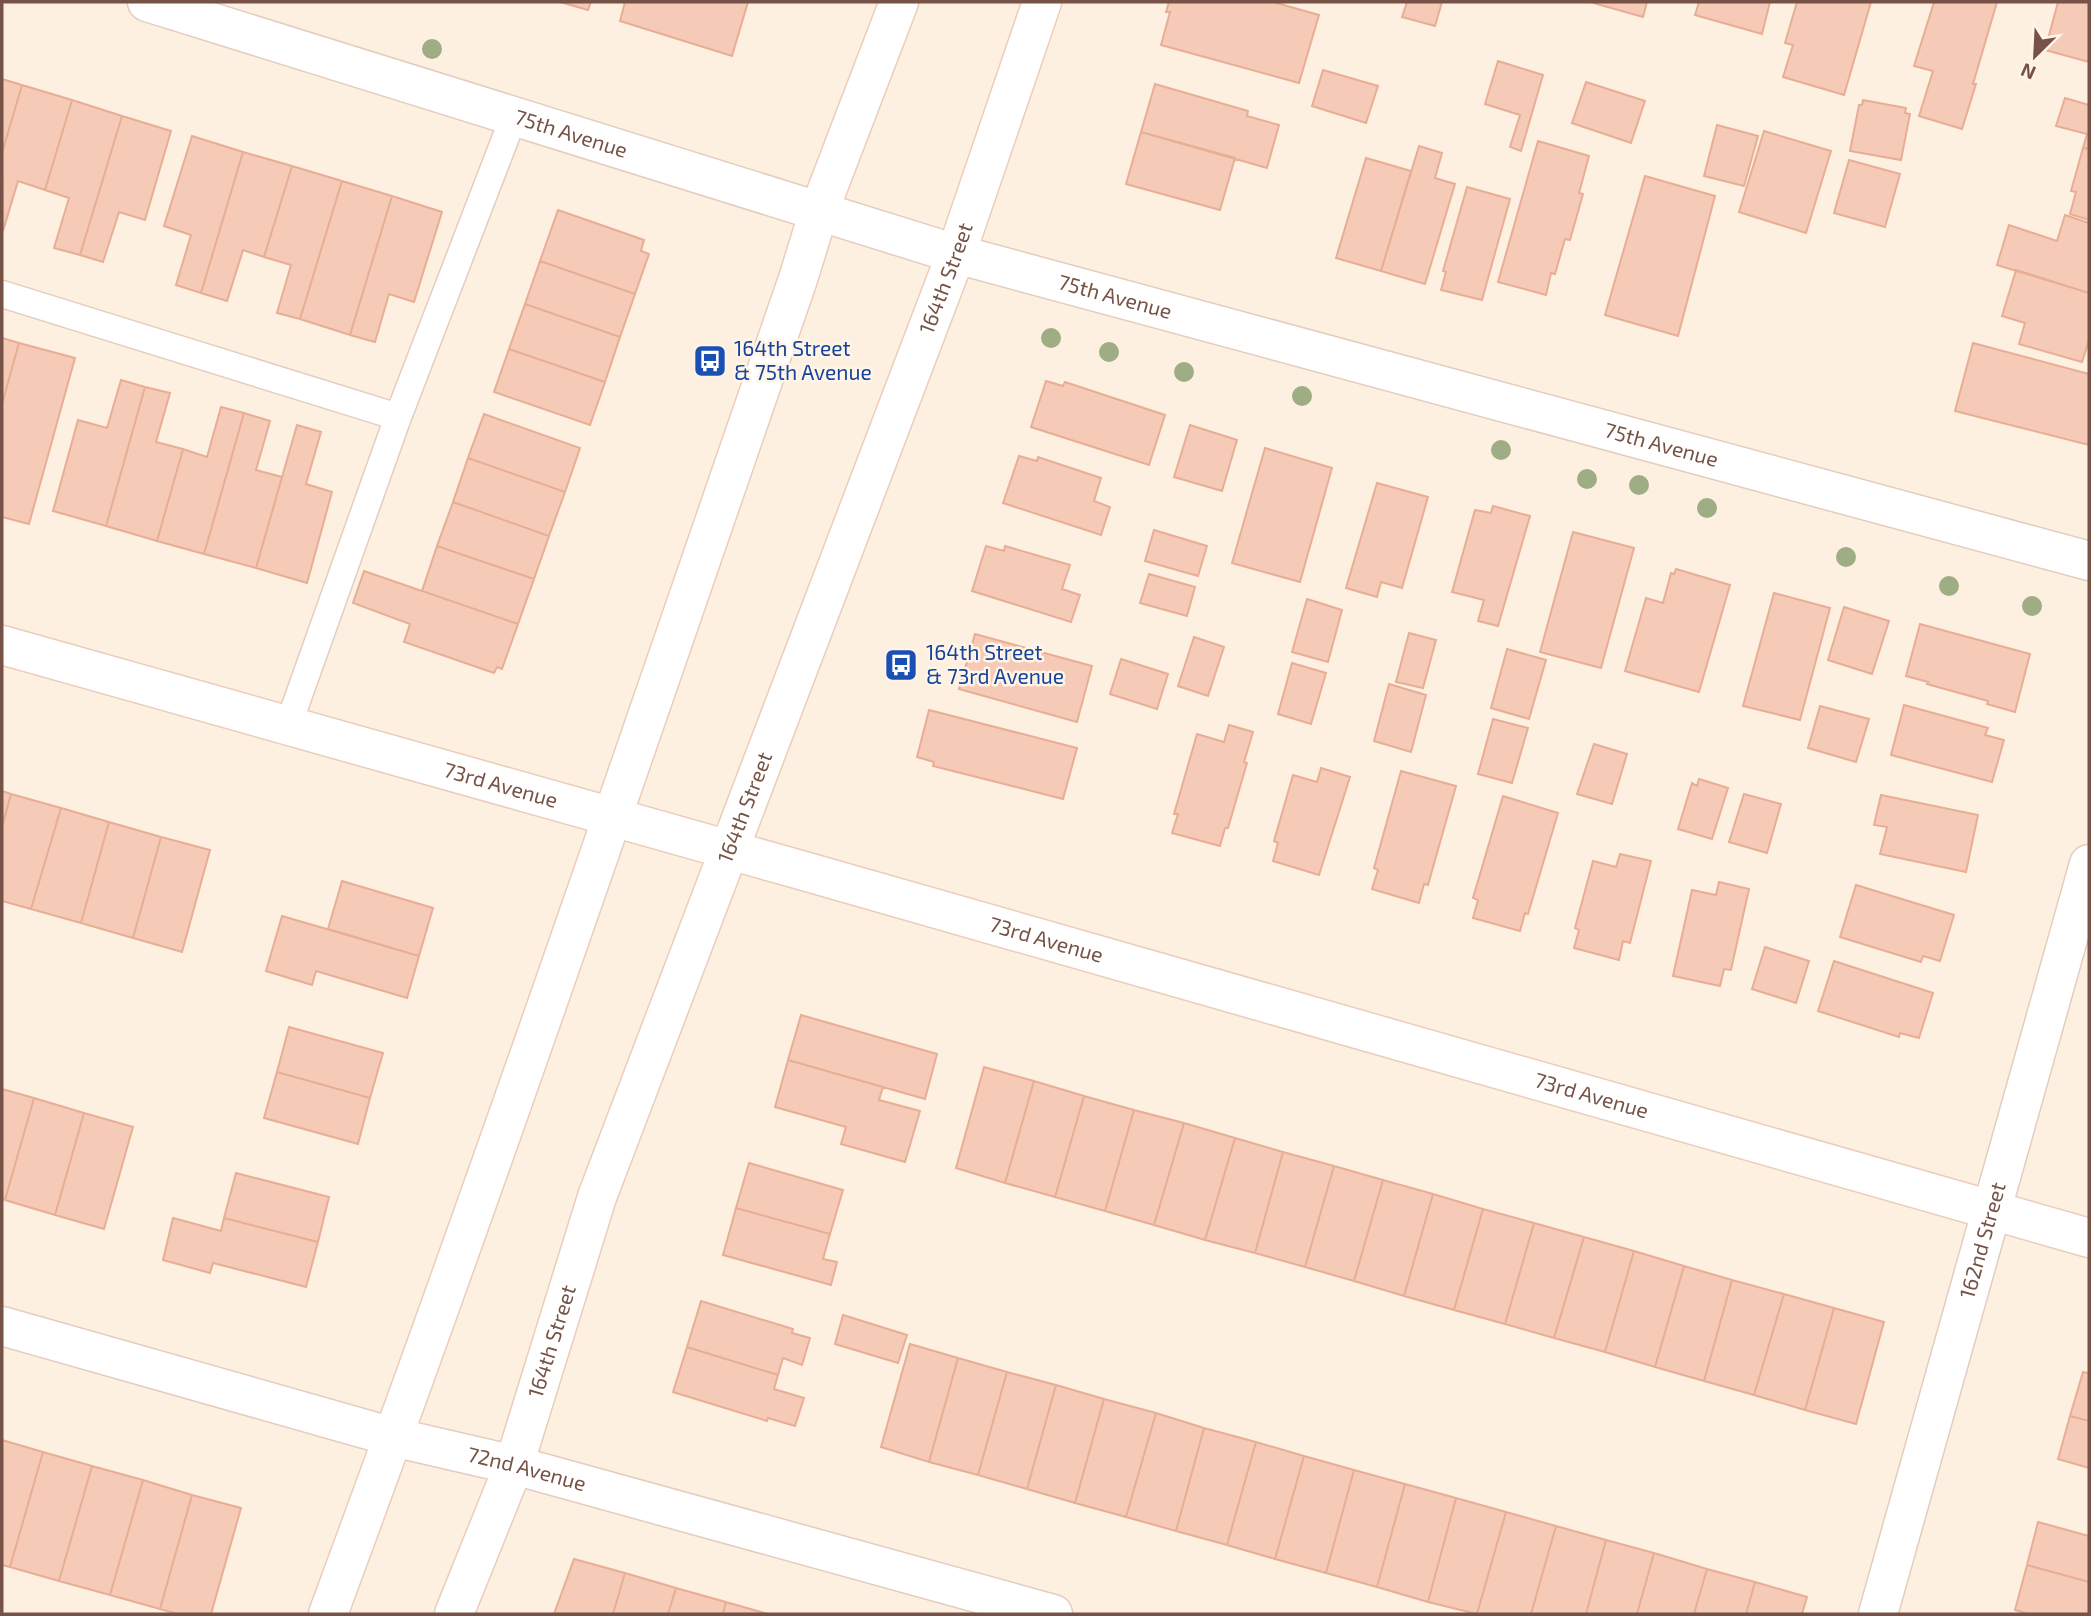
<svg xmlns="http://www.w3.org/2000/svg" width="2091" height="1616" font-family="'Exo 2',sans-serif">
  <rect width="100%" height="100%" fill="#fef0e0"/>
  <!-- building -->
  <path fill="#f5cab6" stroke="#e8ae95" stroke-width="2" d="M 560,2 L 591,2 L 588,10 Z
    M 625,2 L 748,2 L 732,56 L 620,21 Z
    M 1169,2 L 1273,2 L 1319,15 L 1299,83 L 1161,45 L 1170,12 L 1166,12 Z
    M 1407,2 L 1442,2 L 1435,26 L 1402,17 Z
    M 1590,2 L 1647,2 L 1643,17 Z
    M 1699,2 L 1770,2 L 1762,34 L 1695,15 Z
    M 1797,2 L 1871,2 L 1844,95 L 1783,77 L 1793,45 L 1785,43 Z
    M 1934,2 L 1997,2 L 1973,84 L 1976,84 L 1962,129 L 1919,116 L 1933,71 L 1914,66 Z
    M 2058,2 L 2089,2 L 2089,62 L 2045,50 Z
    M 1498,61 L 1543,75 L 1521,151 L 1510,147 L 1520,115 L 1485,104 Z
    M 1323,70 L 1378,86 L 1366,123 L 1312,106 Z
    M 2,79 L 22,85 L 2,153 Z
    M 1586,82 L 1645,101 L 1631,143 L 1572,123 Z
    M 1155,84 L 1248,111 L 1247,116 L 1279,125 L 1267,168 L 1141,132 Z
    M 22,85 L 72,100 L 45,190 L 18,181 L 3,231 L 2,153 Z
    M 2065,98 L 2089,105 L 2089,149 L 2083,148 L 2087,134 L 2056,126 Z
    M 72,100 L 122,116 L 80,255 L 54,248 L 69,198 L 45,190 Z
    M 1863,100 L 1906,108 L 1905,113 L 1910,114 L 1901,160 L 1850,151 L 1859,105 L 1862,105 Z
    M 122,116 L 171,131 L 145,220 L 119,212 L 103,262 L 80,255 Z
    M 1717,125 L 1758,136 L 1744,186 L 1704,176 Z
    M 1764,131 L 1831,151 L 1806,233 L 1739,212 Z
    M 1141,132 L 1235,158 L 1220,210 L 1126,184 Z
    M 192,136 L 243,152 L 201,293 L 176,285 L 191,235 L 164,226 Z
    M 1538,141 L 1589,156 L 1579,193 L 1583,194 L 1570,240 L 1565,239 L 1555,274 L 1551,273 L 1546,295 L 1498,282 Z
    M 1419,146 L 1442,153 L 1435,178 L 1455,184 L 1425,284 L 1381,271 Z
    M 2083,148 L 2089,149 L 2089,220 L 2070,214 L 2076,192 L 2071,191 Z
    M 243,152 L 292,166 L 264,257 L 243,250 L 227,301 L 201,293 Z
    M 1366,158 L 1411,171 L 1381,271 L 1336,258 Z
    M 1849,160 L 1900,174 L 1885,227 L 1834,213 Z
    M 292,166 L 342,181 L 300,319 L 277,313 L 291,265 L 264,257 Z
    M 1645,176 L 1715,196 L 1678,336 L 1605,315 Z
    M 342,181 L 392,196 L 350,335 L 300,319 Z
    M 1467,187 L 1510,199 L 1482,300 L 1441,290 L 1446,272 L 1443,271 Z
    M 392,196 L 442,212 L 414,302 L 389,294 L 375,342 L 350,335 Z
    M 558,210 L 644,240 L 641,251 L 649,254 L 635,294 L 540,261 Z
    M 2065,215 L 2089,223 L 2089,293 L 1997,265 L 2009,225 L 2057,241 Z
    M 540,261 L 635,294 L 620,337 L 525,304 Z
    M 2016,270 L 2089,293 L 2089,340 L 2082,362 L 2019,344 L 2025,323 L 2002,316 Z
    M 525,304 L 620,337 L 605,382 L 509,349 Z
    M 2,338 L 19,343 L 2,404 Z
    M 19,343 L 75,358 L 29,524 L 2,517 L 2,404 Z
    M 1973,343 L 2089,374 L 2089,445 L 1955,411 Z
    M 509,349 L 605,382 L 590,425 L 494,392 Z
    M 121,380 L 145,387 L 106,526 L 53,511 L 78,420 L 107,428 Z
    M 1046,381 L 1063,386 L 1065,382 L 1165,415 L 1149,465 L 1031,427 Z
    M 145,387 L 170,393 L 156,442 L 183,449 L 157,541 L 106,526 Z
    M 221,407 L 244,413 L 204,554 L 157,541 L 183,449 L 207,457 Z
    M 244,413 L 270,421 L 256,470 L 282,477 L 256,568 L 204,554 Z
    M 484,414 L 580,448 L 565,492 L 468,458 Z
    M 297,425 L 321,432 L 306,484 L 332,492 L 307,583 L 256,568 Z
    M 1190,425 L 1237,440 L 1222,491 L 1174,477 Z
    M 1265,448 L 1332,468 L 1300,582 L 1232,563 Z
    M 1019,456 L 1037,461 L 1038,457 L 1101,478 L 1094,501 L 1110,507 L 1101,535 L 1003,503 Z
    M 468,458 L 565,492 L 549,536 L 453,502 Z
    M 1377,483 L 1428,497 L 1402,588 L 1381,582 L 1377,597 L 1346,588 Z
    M 453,502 L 549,536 L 534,579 L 437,546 Z
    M 1493,506 L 1530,516 L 1498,626 L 1478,621 L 1484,600 L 1452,592 L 1475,510 L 1491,513 Z
    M 1154,530 L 1207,546 L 1198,576 L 1145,561 Z
    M 1573,532 L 1634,548 L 1601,668 L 1540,652 Z
    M 437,546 L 534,579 L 518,624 L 422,591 Z
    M 986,546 L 1004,551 L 1005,546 L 1070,565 L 1062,589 L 1080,595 L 1071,622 L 972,591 Z
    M 1676,569 L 1730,585 L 1699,692 L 1625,671 L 1646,598 L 1663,603 L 1671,573 L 1674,574 Z
    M 364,571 L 518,624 L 502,669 L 497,667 L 494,673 L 404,642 L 410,624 L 353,603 Z
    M 1149,574 L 1195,587 L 1187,616 L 1140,603 Z
    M 1774,593 L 1830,608 L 1800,720 L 1743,706 Z
    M 1307,599 L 1342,610 L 1328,662 L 1292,652 Z
    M 1844,607 L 1889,621 L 1872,674 L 1828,660 Z
    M 1920,624 L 2030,654 L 2015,712 L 1987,704 L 1988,701 L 1927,684 L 1928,682 L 1906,676 Z
    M 1409,633 L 1436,640 L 1423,688 L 1396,682 Z
    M 975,634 L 1092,666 L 1077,722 L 959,689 Z
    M 1194,637 L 1224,647 L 1208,696 L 1178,686 Z
    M 1507,649 L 1546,660 L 1529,719 L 1491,708 Z
    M 1121,659 L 1168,674 L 1157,709 L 1110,694 Z
    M 1292,663 L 1326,673 L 1311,724 L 1278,714 Z
    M 1389,684 L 1426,695 L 1411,752 L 1374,741 Z
    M 1904,705 L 1988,728 L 1985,735 L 2004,740 L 1992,782 L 1891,755 Z
    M 1820,706 L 1869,719 L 1856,762 L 1808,748 Z
    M 929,710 L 1077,748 L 1063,799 L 933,766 L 934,762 L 917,757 Z
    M 1493,719 L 1528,728 L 1512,783 L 1478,774 Z
    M 1229,725 L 1253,732 L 1244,762 L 1247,763 L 1228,828 L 1225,828 L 1220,846 L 1172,833 L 1178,814 L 1174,814 L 1197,734 L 1224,742 Z
    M 1594,744 L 1627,754 L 1612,804 L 1577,794 Z
    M 1321,768 L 1350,777 L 1319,875 L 1273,861 L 1278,843 L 1274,841 L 1293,775 L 1317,782 Z
    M 1401,771 L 1456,786 L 1428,885 L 1424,884 L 1419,903 L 1372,889 L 1378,870 L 1374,868 Z
    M 1699,779 L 1728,788 L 1712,839 L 1678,829 L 1692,783 L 1697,786 Z
    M 2,791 L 11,794 L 2,827 Z
    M 11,794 L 61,808 L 31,909 L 2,901 L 2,827 Z
    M 1744,794 L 1781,804 L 1767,853 L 1729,842 Z
    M 1881,795 L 1978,815 L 1966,872 L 1880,854 L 1887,827 L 1874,825 Z
    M 1503,796 L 1558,813 L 1528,914 L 1525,913 L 1520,931 L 1473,918 L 1478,900 L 1473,898 Z
    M 61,808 L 109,822 L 81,923 L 31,909 Z
    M 109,822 L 161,837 L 133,938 L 81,923 Z
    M 161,837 L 210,850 L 182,952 L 133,938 Z
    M 1620,854 L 1651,861 L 1630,943 L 1623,941 L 1619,960 L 1574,948 L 1579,930 L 1575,928 L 1593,861 L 1616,867 Z
    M 342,881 L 433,908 L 419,956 L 328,929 Z
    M 1719,882 L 1749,889 L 1731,970 L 1724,969 L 1720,986 L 1673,976 L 1692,890 L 1716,895 Z
    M 1856,885 L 1954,915 L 1940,961 L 1923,956 L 1921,962 L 1840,937 Z
    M 282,916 L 419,956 L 407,998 L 316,971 L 312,985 L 266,971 Z
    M 1765,947 L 1809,961 L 1796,1003 L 1752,989 Z
    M 1834,961 L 1933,993 L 1919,1038 L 1900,1033 L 1899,1037 L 1818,1011 Z
    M 801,1015 L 937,1054 L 925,1099 L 788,1060 Z
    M 289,1027 L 383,1053 L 370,1098 L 277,1072 Z
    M 788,1060 L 883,1087 L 879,1100 L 920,1111 L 905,1162 L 841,1144 L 846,1127 L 775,1107 Z
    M 984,1067 L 1034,1081 L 1005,1183 L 956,1168 Z
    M 277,1072 L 370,1098 L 358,1144 L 264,1118 Z
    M 1034,1081 L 1084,1096 L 1055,1197 L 1005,1183 Z
    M 2,1089 L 34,1098 L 5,1200 L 2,1199 Z
    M 1084,1096 L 1134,1110 L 1105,1211 L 1055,1197 Z
    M 34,1098 L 84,1113 L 55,1215 L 5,1200 Z
    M 1134,1110 L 1184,1123 L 1154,1225 L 1105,1211 Z
    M 84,1113 L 133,1127 L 104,1229 L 55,1215 Z
    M 1184,1123 L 1235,1138 L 1205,1240 L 1154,1225 Z
    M 1235,1138 L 1283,1152 L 1255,1253 L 1205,1240 Z
    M 1283,1152 L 1334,1166 L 1305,1267 L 1255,1253 Z
    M 749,1163 L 843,1190 L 830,1234 L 736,1208 Z
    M 1334,1166 L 1383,1180 L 1354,1281 L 1305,1267 Z
    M 236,1173 L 329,1197 L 318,1242 L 224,1218 Z
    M 1383,1180 L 1433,1194 L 1404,1296 L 1354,1281 Z
    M 1433,1194 L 1483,1209 L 1454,1310 L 1404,1296 Z
    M 736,1208 L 830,1234 L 823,1259 L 837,1262 L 831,1285 L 723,1255 Z
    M 1483,1209 L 1534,1223 L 1505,1324 L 1454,1310 Z
    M 173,1218 L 221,1231 L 224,1218 L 318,1242 L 306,1287 L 213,1263 L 210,1273 L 163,1260 Z
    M 1534,1223 L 1584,1237 L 1554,1338 L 1505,1324 Z
    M 1584,1237 L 1634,1251 L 1605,1352 L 1554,1338 Z
    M 1634,1251 L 1684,1266 L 1655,1367 L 1605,1352 Z
    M 1684,1266 L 1732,1280 L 1704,1381 L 1655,1367 Z
    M 1732,1280 L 1784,1294 L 1754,1395 L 1704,1381 Z
    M 1784,1294 L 1834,1308 L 1805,1410 L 1754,1395 Z
    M 701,1301 L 793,1329 L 792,1333 L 810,1338 L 802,1365 L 783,1358 L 778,1375 L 687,1347 Z
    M 1834,1308 L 1884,1322 L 1856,1424 L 1805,1410 Z
    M 843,1315 L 907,1335 L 898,1363 L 835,1344 Z
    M 910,1344 L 958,1358 L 929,1462 L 881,1447 Z
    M 687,1347 L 778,1375 L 774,1389 L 804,1398 L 795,1426 L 768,1418 L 767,1421 L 673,1392 Z
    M 958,1358 L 1007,1372 L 978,1475 L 929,1462 Z
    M 1007,1372 L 1056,1385 L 1027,1489 L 978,1475 Z
    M 2083,1372 L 2089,1373 L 2089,1421 L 2070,1416 Z
    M 1056,1385 L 1104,1399 L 1075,1503 L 1027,1489 Z
    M 1104,1399 L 1156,1413 L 1126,1517 L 1075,1503 Z
    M 1156,1413 L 1204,1428 L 1176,1531 L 1126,1517 Z
    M 2070,1416 L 2089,1421 L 2089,1468 L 2058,1459 Z
    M 1204,1428 L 1256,1442 L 1227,1545 L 1176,1531 Z
    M 2,1440 L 43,1452 L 10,1567 L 2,1565 Z
    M 1256,1442 L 1304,1456 L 1275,1559 L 1227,1545 Z
    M 43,1452 L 92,1466 L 59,1581 L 10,1567 Z
    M 1304,1456 L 1354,1470 L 1326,1573 L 1275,1559 Z
    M 92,1466 L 143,1480 L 110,1595 L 59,1581 Z
    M 1354,1470 L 1405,1484 L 1377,1587 L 1326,1573 Z
    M 143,1480 L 192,1495 L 160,1609 L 110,1595 Z
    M 1405,1484 L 1456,1498 L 1428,1602 L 1377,1587 Z
    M 192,1495 L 241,1508 L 211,1614 L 178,1614 L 160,1609 Z
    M 1456,1498 L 1506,1512 L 1477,1614 L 1428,1602 Z
    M 1506,1512 L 1556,1526 L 1531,1614 L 1477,1614 Z
    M 2038,1522 L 2089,1536 L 2089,1582 L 2027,1565 Z
    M 1556,1526 L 1606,1540 L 1586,1614 L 1531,1614 Z
    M 1606,1540 L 1654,1553 L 1637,1614 L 1586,1614 Z
    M 1654,1553 L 1707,1569 L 1694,1614 L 1637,1614 Z
    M 574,1559 L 625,1573 L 613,1614 L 554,1614 Z
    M 2027,1565 L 2089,1582 L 2089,1614 L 2029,1614 L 2015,1610 Z
    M 1707,1569 L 1755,1582 L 1746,1614 L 1694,1614 Z
    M 625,1573 L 676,1588 L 668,1614 L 613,1614 Z
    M 1755,1582 L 1807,1597 L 1802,1614 L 1746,1614 Z
    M 676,1588 L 726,1602 L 723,1614 L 668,1614 Z
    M 726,1602 L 768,1614 L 723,1614 Z"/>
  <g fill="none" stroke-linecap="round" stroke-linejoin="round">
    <defs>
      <path id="lane" d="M 2,294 L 398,417 L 288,726
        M 398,417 L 514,116"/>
      <g id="street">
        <path id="s1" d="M 147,2 L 956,254 L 2089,561"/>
        <path id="s2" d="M 2,1326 L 393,1437 L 514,1465 L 1053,1614"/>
        <path id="s3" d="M 1878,1614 L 2089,864"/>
      </g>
      <g id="secondary">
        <path id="s4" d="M 2,645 L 797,869 L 2089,1238"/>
        <path d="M 328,1614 C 492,1172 644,725 798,279 L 819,211 L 899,2"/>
        <path id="s5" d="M 454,1614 L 514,1465 L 597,1197 L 956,254 L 1042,2"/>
      </g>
    </defs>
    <!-- lane casing -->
    <use href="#lane" stroke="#e4cdbf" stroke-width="29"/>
    <!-- street casing -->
    <use href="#street" stroke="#e4cdbf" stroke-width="41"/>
    <!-- secondary casing -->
    <use href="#secondary" stroke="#eacdbb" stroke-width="41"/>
    <!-- lane -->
    <use href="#lane" stroke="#fff" stroke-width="26"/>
    <!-- street -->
    <use href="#street" stroke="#fff" stroke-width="38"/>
    <!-- secondary -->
    <use href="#secondary" stroke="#fff" stroke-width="38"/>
  </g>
  <!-- trees -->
  <g fill="#9fad85">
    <circle cx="432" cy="49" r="10"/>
    <circle cx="1051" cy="338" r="10"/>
    <circle cx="1109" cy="352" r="10"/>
    <circle cx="1184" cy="372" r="10"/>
    <circle cx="1302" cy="396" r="10"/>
    <circle cx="1501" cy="450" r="10"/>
    <circle cx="1587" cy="479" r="10"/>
    <circle cx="1639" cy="485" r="10"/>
    <circle cx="1707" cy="508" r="10"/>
    <circle cx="1846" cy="557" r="10"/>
    <circle cx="1949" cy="586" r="10"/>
    <circle cx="2032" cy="606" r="10"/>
  </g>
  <!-- icons -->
  <defs>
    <symbol id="bus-square" viewBox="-11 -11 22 22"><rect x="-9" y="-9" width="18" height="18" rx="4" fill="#1a4fb4" stroke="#fff4e8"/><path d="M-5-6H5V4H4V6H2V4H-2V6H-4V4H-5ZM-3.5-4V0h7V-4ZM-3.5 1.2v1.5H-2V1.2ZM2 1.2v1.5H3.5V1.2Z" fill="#fff"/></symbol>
  </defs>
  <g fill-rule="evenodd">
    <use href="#bus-square" x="691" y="342" width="38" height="38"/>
    <use href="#bus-square" x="882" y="646" width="38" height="38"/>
  </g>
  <g text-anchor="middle" stroke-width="5" stroke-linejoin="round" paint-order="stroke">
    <!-- street labels -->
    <g font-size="21" fill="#765346" stroke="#fff4e8">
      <text dy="7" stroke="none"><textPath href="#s1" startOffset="444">75th Avenue</textPath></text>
      <text dy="7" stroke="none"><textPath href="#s5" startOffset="1424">164th Street</textPath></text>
      <text dy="7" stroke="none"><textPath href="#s1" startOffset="1012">75th Avenue</textPath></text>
      <text dy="7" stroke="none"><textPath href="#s1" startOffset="1578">75th Avenue</textPath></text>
      <text dy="7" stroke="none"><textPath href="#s4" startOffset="518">73rd Avenue</textPath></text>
      <text dy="7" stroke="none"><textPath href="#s5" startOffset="858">164th Street</textPath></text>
      <text dy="7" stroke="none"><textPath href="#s4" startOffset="1085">73rd Avenue</textPath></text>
      <text dy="7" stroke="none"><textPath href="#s4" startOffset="1652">73rd Avenue</textPath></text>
      <text dy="7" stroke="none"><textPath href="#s3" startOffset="388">162nd Street</textPath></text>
      <text dy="7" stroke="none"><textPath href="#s5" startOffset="290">164th Street</textPath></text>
      <text dy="7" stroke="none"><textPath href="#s2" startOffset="544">72nd Avenue</textPath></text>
    </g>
    <!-- transit labels -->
    <g font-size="21" fill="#164399" stroke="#fff4e8" text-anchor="start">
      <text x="734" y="356">164th Street<tspan x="734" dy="24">&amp; 75th Avenue</tspan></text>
      <text x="926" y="660">164th Street<tspan x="926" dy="24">&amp; 73rd Avenue</tspan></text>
    </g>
  </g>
  <!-- border -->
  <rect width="2091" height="1616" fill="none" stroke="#765346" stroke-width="7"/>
  <!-- north arrow -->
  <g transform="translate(2035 56) rotate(204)" stroke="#fff4e8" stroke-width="5" paint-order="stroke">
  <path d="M0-5L12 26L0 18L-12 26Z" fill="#765346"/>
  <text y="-10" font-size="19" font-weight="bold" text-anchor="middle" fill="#765346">N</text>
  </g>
</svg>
